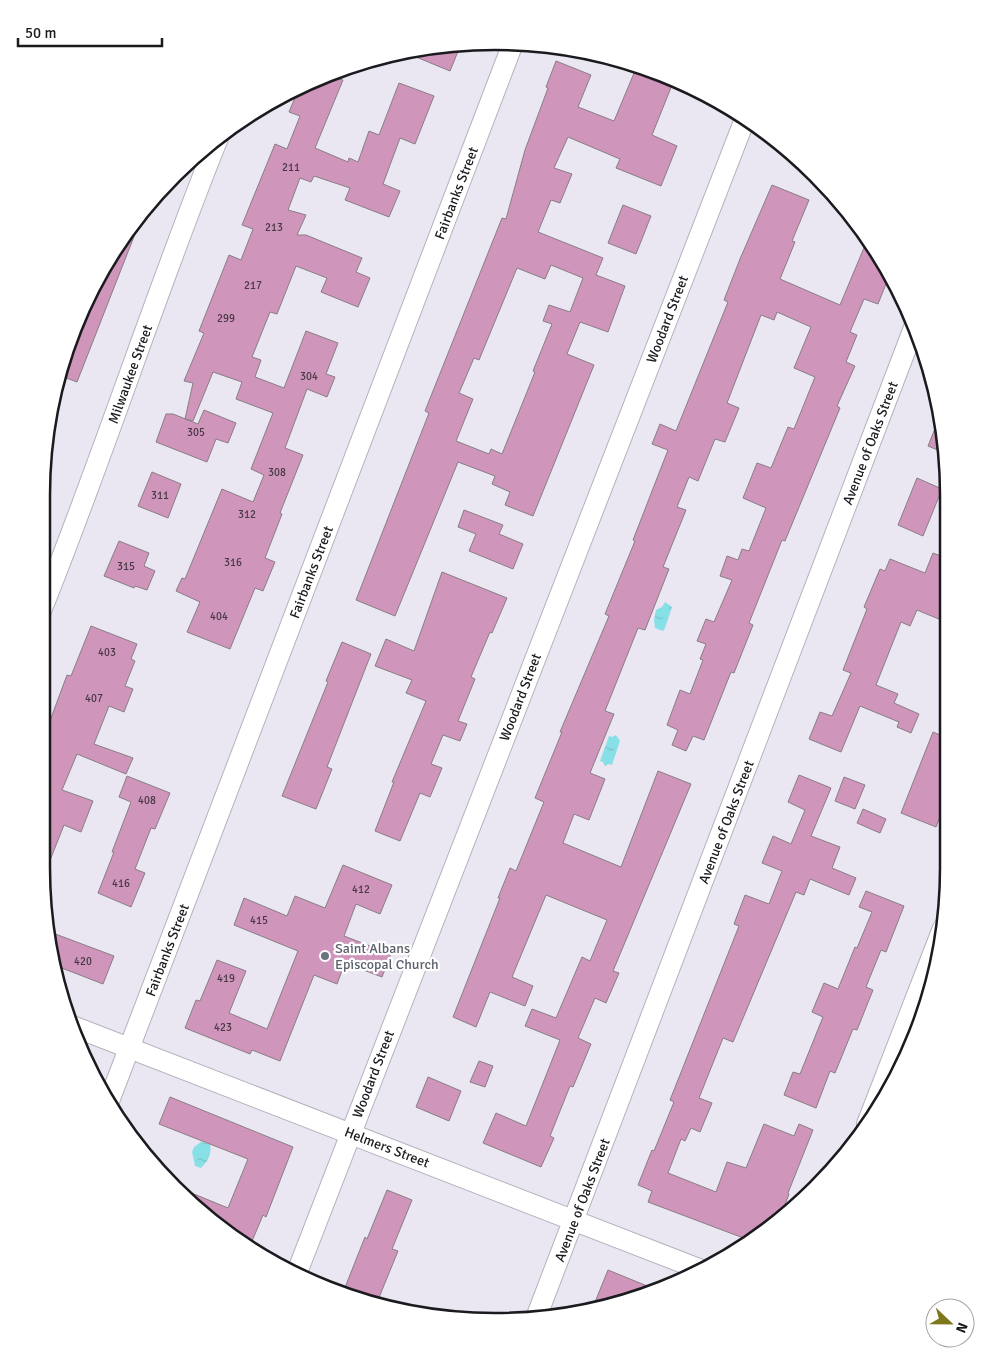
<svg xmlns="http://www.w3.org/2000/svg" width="990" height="1363" font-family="Signika,sans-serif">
  <defs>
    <pattern id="water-ripples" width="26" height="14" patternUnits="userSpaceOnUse" patternTransform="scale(1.25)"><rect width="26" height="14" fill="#88e0e7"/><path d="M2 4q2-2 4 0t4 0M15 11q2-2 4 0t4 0" fill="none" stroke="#75c0c6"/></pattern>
  </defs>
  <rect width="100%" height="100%" fill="#eae6f2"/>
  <!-- water -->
  <path fill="url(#water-ripples)" d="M 665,602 L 672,607 L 665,628 L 663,631 L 655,628 L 654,620 L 656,610 L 662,607 Z
    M 616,735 L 620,741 L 612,765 L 608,764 L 605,766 L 603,762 L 600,761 L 609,736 L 612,737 Z
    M 201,1142 L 210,1144 C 212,1154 208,1161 201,1168 L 195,1166 L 192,1152 L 194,1147 Z"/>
  <!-- building -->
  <path fill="#cf95bb" stroke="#887e84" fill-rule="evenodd" d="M 461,44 L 450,71 L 404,52 L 436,45 Z
    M 556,61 L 591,75 L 578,107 L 614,121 L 637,66 L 674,80 L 652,135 L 677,146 L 661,186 L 616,168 L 620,159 L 568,137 L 554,168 L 572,174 L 560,203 L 551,200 L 538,232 L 603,258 L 596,275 L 625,286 L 608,332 L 580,322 L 567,354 L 594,365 L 533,516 L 505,505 L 510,492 L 492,484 L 495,476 L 458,462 L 395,616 L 356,600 L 429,413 L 425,411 L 502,218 L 506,219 L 525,150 L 548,88 L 546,87 ZM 551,265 L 583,278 L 570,312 L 549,305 L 543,321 L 552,324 L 533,371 L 535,372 L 502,454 L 491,449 L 489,454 L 456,441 L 473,399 L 459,393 L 474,358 L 479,360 L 517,268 L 545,279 Z
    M 329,75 L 343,80 L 315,148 L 348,162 L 349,158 L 358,162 L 369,131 L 379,135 L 399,83 L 434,96 L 415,144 L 400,138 L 383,184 L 400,191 L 389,217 L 345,200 L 350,188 L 314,176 L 311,182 L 300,178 L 288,210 L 306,215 L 297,235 L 306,235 L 362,258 L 356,272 L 370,278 L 358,307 L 321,292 L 327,278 L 296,266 L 277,314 L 270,312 L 252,357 L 261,360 L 255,377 L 284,388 L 306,331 L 338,343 L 326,374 L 335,377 L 327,397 L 307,389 L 285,448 L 303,455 L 280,513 L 282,514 L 265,558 L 275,562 L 263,591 L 255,588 L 230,649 L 187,632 L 200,602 L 176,591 L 182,578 L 185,579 L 222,489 L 253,502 L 264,475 L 251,469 L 273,413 L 236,399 L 242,382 L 213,372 L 193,421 L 185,419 L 193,383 L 184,381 L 204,333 L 199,331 L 229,255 L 241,260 L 253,229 L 242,225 L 275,144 L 287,149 L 300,116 L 289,112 L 299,88 Z
    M 772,185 L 809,200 L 792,241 L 795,242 L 780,279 L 840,305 L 866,243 L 888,279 L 878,304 L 864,299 L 850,332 L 857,335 L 846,362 L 855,366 L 837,406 L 840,408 L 785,541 L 782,540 L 749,623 L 753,625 L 734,673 L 731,672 L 704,740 L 693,736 L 686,751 L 672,745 L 678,730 L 667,725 L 680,690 L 690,694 L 703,660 L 700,659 L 706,644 L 697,641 L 706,619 L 714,622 L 732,580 L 720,576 L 727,556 L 738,560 L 742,549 L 749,551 L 766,508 L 743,498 L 757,463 L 771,468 L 788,427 L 794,429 L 815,377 L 794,368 L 811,327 L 777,312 L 774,320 L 761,315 L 727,403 L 739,408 L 725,442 L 715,439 L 698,481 L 689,477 L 677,507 L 686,510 L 663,567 L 669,569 L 645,630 L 638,628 L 605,711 L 614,714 L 590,773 L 605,779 L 589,820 L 574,814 L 563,843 L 621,867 L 658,771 L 691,784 L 613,971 L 619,973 L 606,1003 L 595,998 L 578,1038 L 591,1044 L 573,1087 L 570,1086 L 550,1136 L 554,1138 L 541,1167 L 483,1143 L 496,1113 L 526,1126 L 560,1040 L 525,1026 L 532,1009 L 556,1018 L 582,957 L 590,961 L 607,920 L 546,895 L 512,977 L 533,986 L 525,1006 L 490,992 L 476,1027 L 453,1017 L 500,898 L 498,898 L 510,868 L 516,871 L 544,802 L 535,798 L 562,732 L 560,732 L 609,616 L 605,614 L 635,541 L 633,540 L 668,450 L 652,444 L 660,424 L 676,431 L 728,302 L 724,300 L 740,259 Z
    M 623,205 L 651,216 L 636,254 L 608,243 Z
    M 132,232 L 135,234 L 77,382 L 61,376 L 102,268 Z
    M 204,410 L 236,423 L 228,443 L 216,439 L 207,462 L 156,442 L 166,414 L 173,414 L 198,424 Z
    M 940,416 L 945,435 L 945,453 L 928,446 Z
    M 152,472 L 181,484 L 168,518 L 138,506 Z
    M 917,478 L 942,489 L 923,536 L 898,525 Z
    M 464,510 L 503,525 L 499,534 L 523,544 L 513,569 L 469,551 L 476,534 L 458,527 Z
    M 119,541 L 149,553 L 144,566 L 155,571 L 147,590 L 135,586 L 134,588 L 104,576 Z
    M 933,553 L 946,558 L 946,622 L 917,610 L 910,626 L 901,622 L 876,685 L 898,694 L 894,703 L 919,714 L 911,733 L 897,727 L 899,722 L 860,706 L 841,752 L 809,739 L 820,712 L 832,716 L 851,673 L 843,670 L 867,609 L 864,607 L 880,569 L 885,571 L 890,559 L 925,573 Z
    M 442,572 L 507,598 L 492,633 L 490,632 L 471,677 L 475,679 L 458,721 L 467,724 L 460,741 L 443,735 L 431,764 L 442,768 L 430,797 L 420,793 L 400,841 L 375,831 L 394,782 L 392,782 L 426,701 L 406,693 L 412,680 L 375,666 L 386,639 L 414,651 Z
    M 91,626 L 137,644 L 131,659 L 135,661 L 125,686 L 133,689 L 124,712 L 109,706 L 94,744 L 133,758 L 126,774 L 77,754 L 62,790 L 93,801 L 81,832 L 64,825 L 43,878 L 41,868 L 41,745 L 67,675 L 71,676 Z
    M 342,642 L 371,654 L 327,767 L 332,769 L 316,809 L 282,796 L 328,682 L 326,681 Z
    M 933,732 L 947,738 L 947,799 L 936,827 L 901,813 Z
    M 799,775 L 831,788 L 811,836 L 840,847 L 832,868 L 856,878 L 849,895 L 810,879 L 804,895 L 796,892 L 733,1042 L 723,1038 L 699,1098 L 712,1103 L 700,1132 L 691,1128 L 685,1141 L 681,1139 L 668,1173 L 716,1192 L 727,1162 L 746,1168 L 764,1124 L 794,1136 L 799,1124 L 813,1130 L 788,1193 L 789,1194 L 780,1218 L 746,1239 L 648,1202 L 652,1191 L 638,1185 L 652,1150 L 654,1151 L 674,1102 L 670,1100 L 739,926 L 734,924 L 745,895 L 769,904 L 782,871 L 762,863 L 773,836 L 791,844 L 805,810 L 788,802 Z
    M 127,776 L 170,793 L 155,829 L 151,828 L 135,869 L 145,873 L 131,907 L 98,893 L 114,852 L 112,852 L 131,802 L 119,797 Z
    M 844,777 L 865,785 L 855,809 L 835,801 Z
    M 863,809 L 886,819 L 880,833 L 857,823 Z
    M 343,865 L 392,885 L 380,914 L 356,904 L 344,936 L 391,954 L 382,977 L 345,963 L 337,984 L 314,975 L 280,1061 L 252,1050 L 250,1054 L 185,1028 L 196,1000 L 200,1001 L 217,960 L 246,971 L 229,1013 L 267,1029 L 298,951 L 234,925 L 244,898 L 287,916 L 295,896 L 325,908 Z
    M 866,891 L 904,906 L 886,952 L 881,950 L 866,987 L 873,990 L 857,1030 L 853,1029 L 835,1073 L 830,1071 L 816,1108 L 784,1095 L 793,1072 L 800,1074 L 823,1017 L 812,1012 L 824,983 L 838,989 L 855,947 L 857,948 L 872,912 L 859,907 Z
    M 50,932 L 114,956 L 103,984 L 54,965 Z
    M 479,1061 L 493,1066 L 485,1087 L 470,1082 Z
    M 428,1077 L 461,1091 L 449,1121 L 416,1107 Z
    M 170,1097 L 293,1147 L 266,1217 L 263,1215 L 250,1246 L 196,1209 L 177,1187 L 228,1208 L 248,1159 L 159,1124 Z
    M 387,1190 L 412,1200 L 392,1249 L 398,1251 L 378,1300 L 344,1290 L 365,1237 L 367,1239 Z
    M 608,1270 L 657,1290 L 593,1307 Z"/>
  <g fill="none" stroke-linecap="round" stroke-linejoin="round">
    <defs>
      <path id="street" d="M 41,611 C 104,455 155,294 218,138
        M 75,1027 L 699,1269
        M 109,1101 L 513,43
        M 867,1124 L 943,928
        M 296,1275 L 745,119
        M 536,1318 L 915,325"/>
    </defs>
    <!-- street casing -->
    <use href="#street" stroke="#b5b2bd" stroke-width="22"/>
    <!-- street -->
    <use href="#street" stroke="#fff" stroke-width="20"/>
  </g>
  <!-- markers -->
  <circle fill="#6b7280" stroke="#fff" stroke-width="2" cx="325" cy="956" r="5"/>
  <g text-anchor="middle" stroke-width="4.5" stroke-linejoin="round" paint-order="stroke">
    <!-- number labels -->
    <g font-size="11" fill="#483945">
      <text x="291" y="171">211</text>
      <text x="274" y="231">213</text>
      <text x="253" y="289">217</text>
      <text x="226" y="322">299</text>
      <text x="309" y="380">304</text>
      <text x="196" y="436">305</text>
      <text x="277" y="476">308</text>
      <text x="160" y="499">311</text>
      <text x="247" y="518">312</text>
      <text x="233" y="566">316</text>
      <text x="126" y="570">315</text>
      <text x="219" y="620">404</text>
      <text x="107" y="656">403</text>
      <text x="94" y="702">407</text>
      <text x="147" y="804">408</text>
      <text x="121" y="887">416</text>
      <text x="361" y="893">412</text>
      <text x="259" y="924">415</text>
      <text x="83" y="965">420</text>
      <text x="226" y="982">419</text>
      <text x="223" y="1031">423</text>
    </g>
    <!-- street labels -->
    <g font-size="14" fill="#1b1a1e" stroke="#fff">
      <text transform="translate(456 193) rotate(-69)" y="5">Fairbanks Street</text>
      <text transform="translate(667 319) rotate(-69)" y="5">Woodard Street</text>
      <text transform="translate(130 374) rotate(-70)" y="5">Milwaukee Street</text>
      <text transform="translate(870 443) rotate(-69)" y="5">Avenue of Oaks Street</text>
      <text transform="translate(311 572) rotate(-69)" y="5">Fairbanks Street</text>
      <text transform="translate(520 697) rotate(-69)" y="5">Woodard Street</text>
      <text transform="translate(726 822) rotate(-69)" y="5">Avenue of Oaks Street</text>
      <text transform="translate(167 950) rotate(-69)" y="5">Fairbanks Street</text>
      <text transform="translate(373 1074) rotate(-69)" y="5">Woodard Street</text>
      <text transform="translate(387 1147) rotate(21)" y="5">Helmers Street</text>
      <text transform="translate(582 1200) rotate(-69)" y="5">Avenue of Oaks Street</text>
    </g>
    <!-- worship labels -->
    <g font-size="14" fill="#5b616d" stroke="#fff" text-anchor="start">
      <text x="335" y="953">Saint Albans<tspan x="335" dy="16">Episcopal Church</tspan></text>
    </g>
  </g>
  <!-- crop -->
  <path d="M0 0H990V1363H0ZM495 50H495A445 445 0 0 1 940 495V868A445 445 0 0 1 495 1313H495A445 445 0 0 1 50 868V495A445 445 0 0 1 495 50Z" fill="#fff" fill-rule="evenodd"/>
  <path fill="none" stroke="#1b1a1e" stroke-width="2.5" d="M495 50H495A445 445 0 0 1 940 495V868A445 445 0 0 1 495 1313H495A445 445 0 0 1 50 868V495A445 445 0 0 1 495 50Z"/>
  <!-- north arrow -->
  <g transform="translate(950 1323) rotate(112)"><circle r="24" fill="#ffffff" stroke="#a4a3a5"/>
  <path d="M0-4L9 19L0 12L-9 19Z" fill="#7f771b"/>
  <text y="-8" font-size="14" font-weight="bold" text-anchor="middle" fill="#1b1a1e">N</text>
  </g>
  <!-- scale -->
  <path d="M18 38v8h144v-8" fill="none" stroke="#1b1a1e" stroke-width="2.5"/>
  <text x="25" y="38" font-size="15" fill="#1b1a1e" stroke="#ffffff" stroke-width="4" paint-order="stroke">50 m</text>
</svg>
